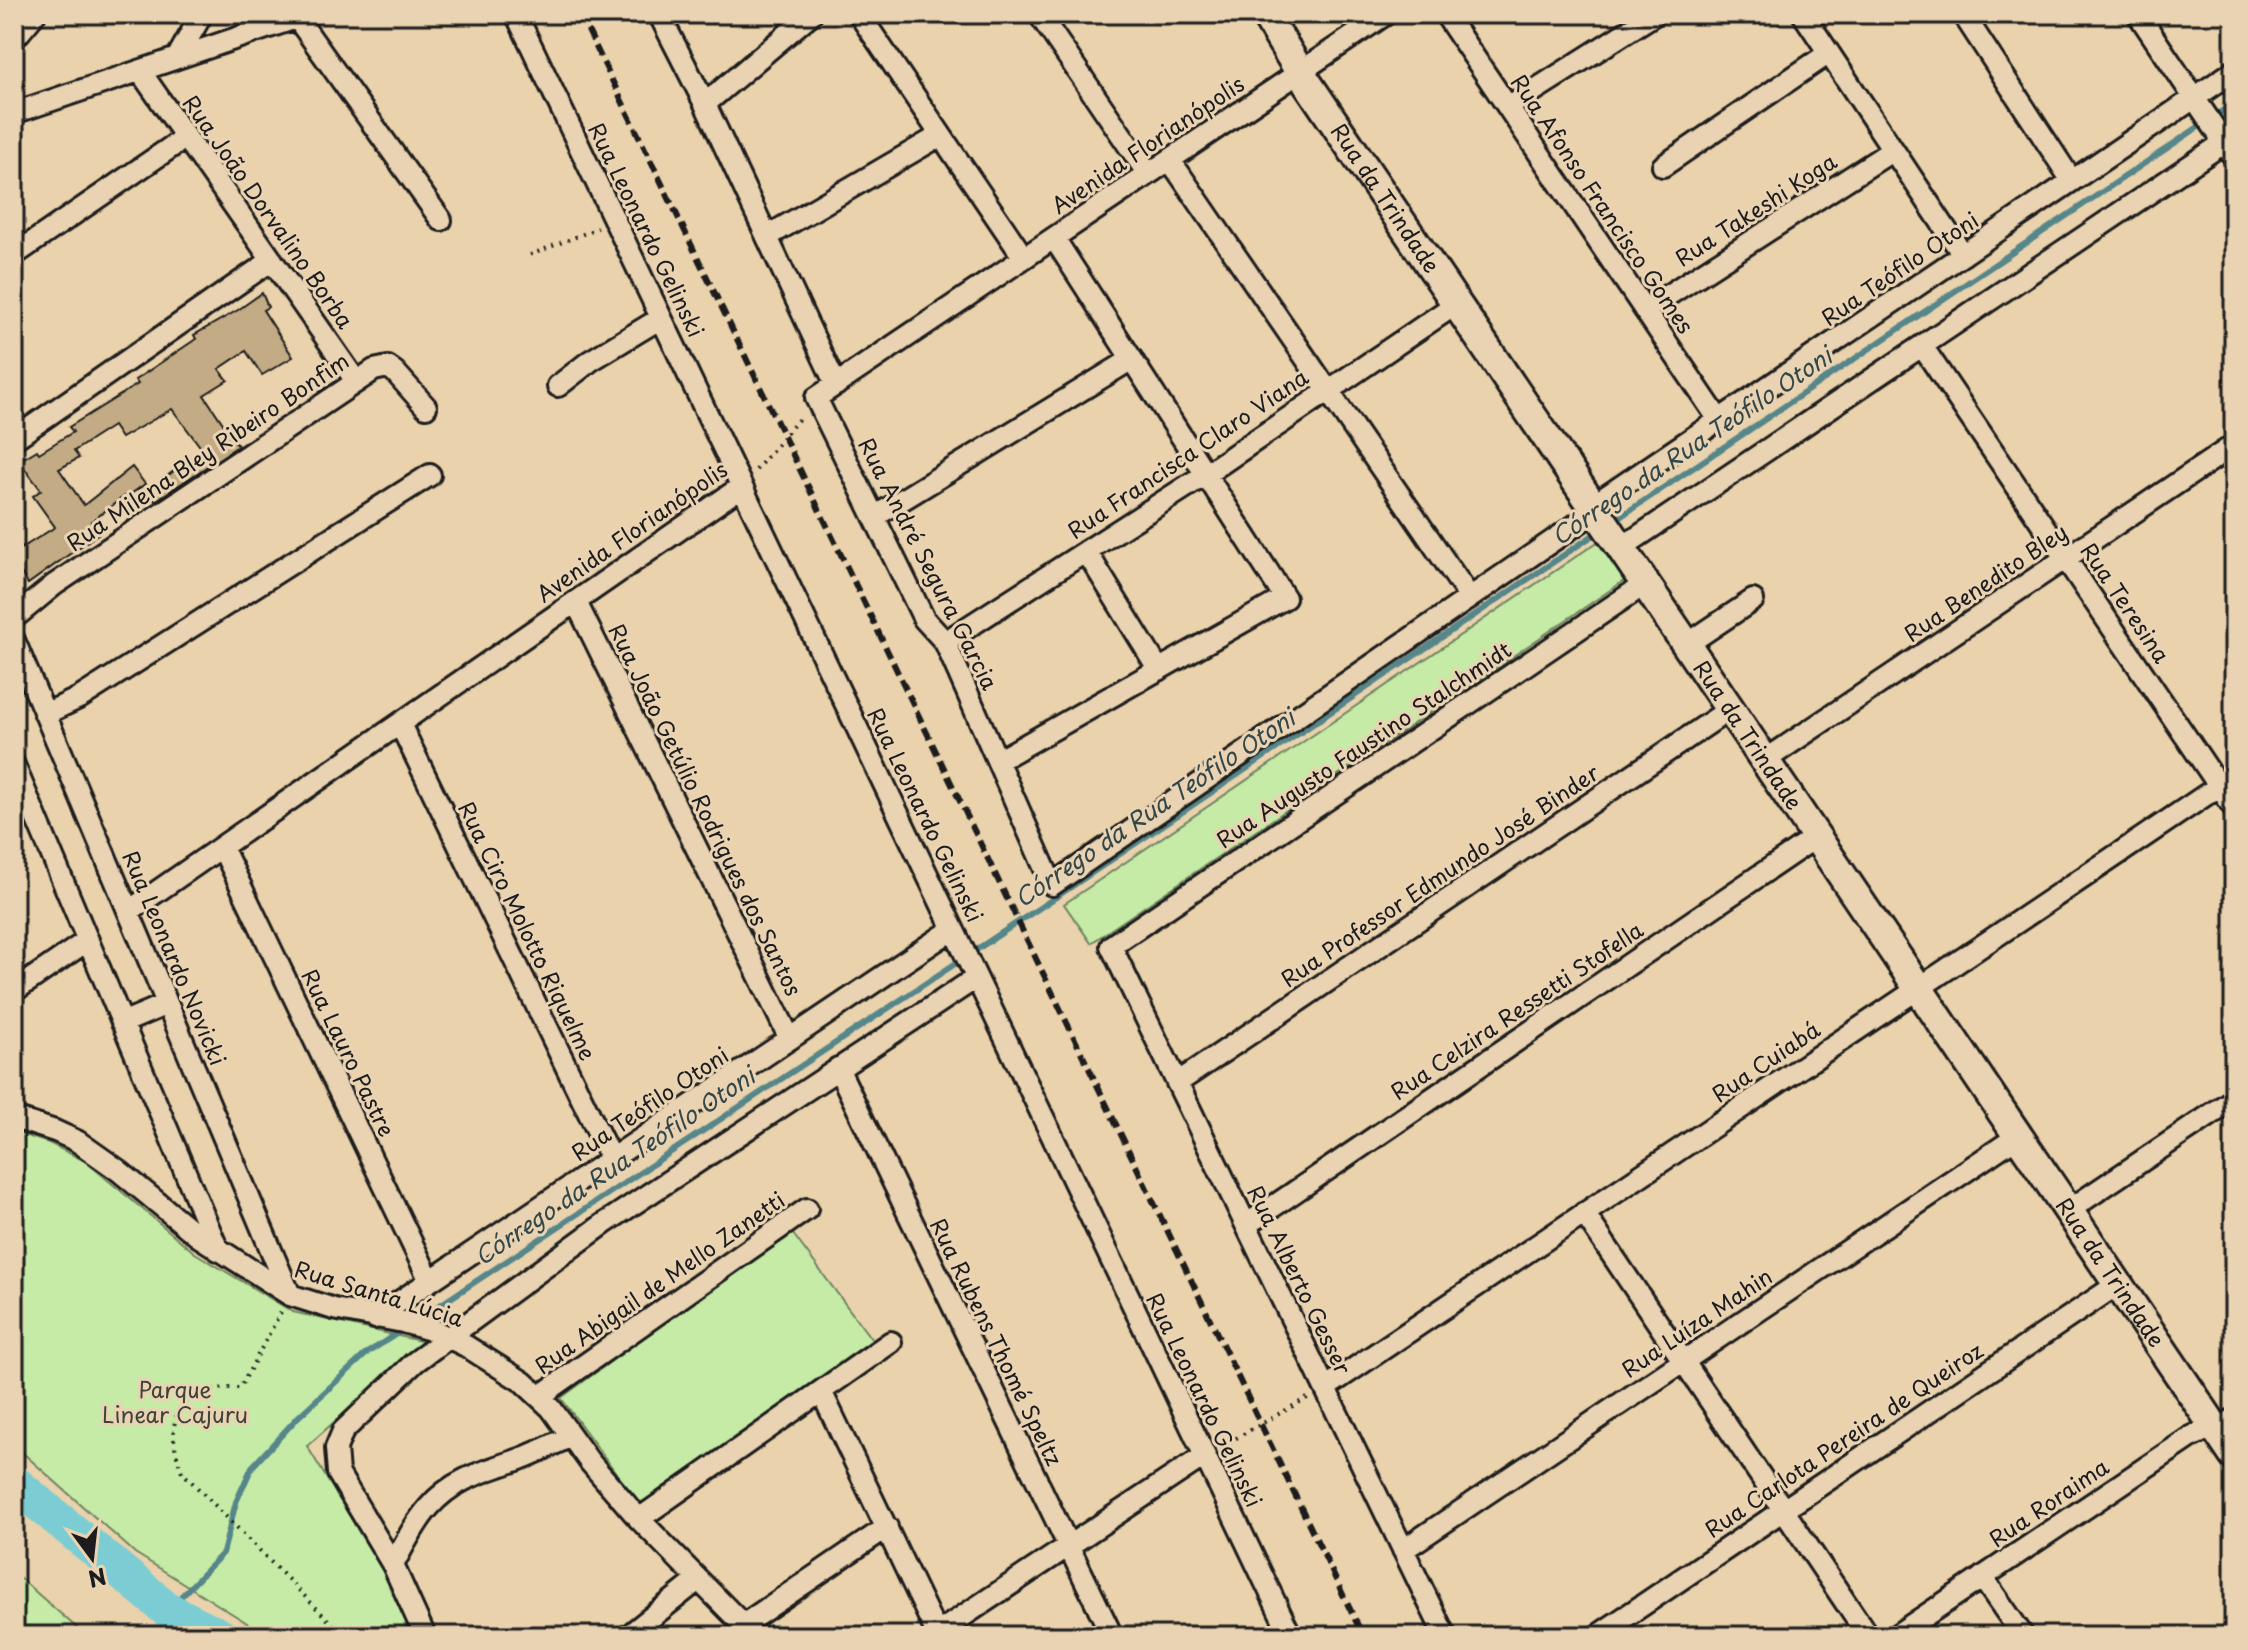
<svg xmlns="http://www.w3.org/2000/svg" width="2248" height="1650" font-family="'Playpen Sans',sans-serif">
  <rect width="100%" height="100%" fill="#ead2ad"/>
  <filter id="ink" filterUnits="userSpaceOnUse"><feTurbulence type="fractalNoise" baseFrequency=".0125" numOctaves="2"/><feDisplacementMap in="SourceGraphic" scale="16" xChannelSelector="R" yChannelSelector="G"/><feConvolveMatrix kernelMatrix="1 2 1 2 8 2 1 2 1" color-interpolation-filters="sRGB"/></filter>
  <g filter="url(#ink)">
    <!-- green -->
    <path fill="#c5eba6" stroke="#708461" stroke-width="2" d="M 1599,541 L 1625,580 L 1091,943 L 1064,904 Z
      M 14,1132 L 49,1143 L 85,1161 L 195,1253 L 293,1312 L 425,1342 L 307,1446 L 392,1586 L 414,1636 L 268,1636 L 135,1553 L 14,1445 Z
      M 790,1230 L 872,1340 L 642,1508 L 561,1398 Z
      M 14,1573 L 86,1636 L 14,1636 Z"/>
    <g fill="none" stroke-linecap="round" stroke-linejoin="round">
      <!-- stream -->
      <path stroke="#55868a" stroke-width="6" d="M 1614,521 L 2234,103
        M 416,1321 L 1059,895 L 1601,530
        M 168,1610 L 223,1553 L 236,1502 L 252,1467 L 298,1417 L 367,1353 L 407,1327"/>
      <!-- river -->
      <path stroke="#7bcdd3" stroke-width="36" d="M 14,1483 L 168,1610 L 220,1636"/>
    </g>
    <!-- building -->
    <path fill="#c2ab85" stroke="#1c1c1c" stroke-width="2" d="M 262,293 L 268,307 L 263,310 L 293,357 L 262,375 L 246,351 L 219,369 L 228,380 L 204,395 L 238,446 L 155,501 L 148,491 L 202,449 L 172,409 L 121,438 L 113,426 L 74,451 L 79,458 L 59,469 L 84,505 L 132,467 L 145,484 L 128,496 L 127,494 L 91,522 L 99,533 L 28,584 L 14,562 L 14,553 L 55,527 L 33,496 L 41,490 L 19,461 L 37,450 L 39,453 L 73,432 L 69,427 L 138,384 L 135,380 L 196,339 L 194,335 L 238,310 Z"/>
    <g fill="none" stroke-linecap="round" stroke-linejoin="round">
      <defs>
        <path id="street" d="M 516,14 L 1291,1636
          M 659,14 L 705,104 L 836,385
          M 859,14 L 1024,258
          M 1039,14 L 1148,174
          M 1386,14 L 816,398 L 924,619 L 945,642 L 1052,885 L 1596,511
          M 1445,14 L 1719,420
          M 1803,14 L 1963,255
          M 1963,14 L 2072,181
          M 2138,14 L 2234,157
          M 297,18 L 441,220
          M 14,39 L 35,14
          M 177,58 L 202,14
          M 140,71 L 356,381
          M 705,104 L 811,14
          M 1508,107 L 1655,14
          M 14,113 L 308,14
          M 1170,160 L 1470,598
          M 1663,166 L 1829,53
          M 768,236 L 941,135
          M 14,255 L 186,137
          M 1645,310 L 1893,150
          M 1922,346 L 2234,808
          M 558,386 L 590,361 L 661,318
          M 14,439 L 272,260
          M 1592,506 L 2234,71
          M 874,517 L 1132,359
          M 1621,548 L 2234,136
          M 1086,551 L 1159,670
          M 576,602 L 790,1039
          M 14,618 L 54,585 L 374,370 L 388,367 L 395,372 L 426,407
          M 14,640 L 290,1295
          M 945,642 L 1206,474 L 1456,304
          M 1686,645 L 1753,600
          M 45,714 L 81,697 L 430,475
          M 400,724 L 611,1159
          M 999,760 L 1285,598 L 1054,238
          M 1764,761 L 2234,445
          M 14,765 L 218,1250
          M 222,847 L 430,1281
          M 129,911 L 741,487
          M 14,991 L 88,940
          M 122,1023 L 167,1004
          M 838,1068 L 1112,1636
          M 1177,1083 L 1730,709
          M 14,1118 L 55,1131 L 77,1141 L 118,1170 L 198,1236 L 290,1295 L 334,1309 L 403,1322 L 435,1331 L 466,1346 L 523,1382 L 551,1408 L 589,1461 L 639,1519 L 754,1636
          M 2069,1210 L 2234,1099
          M 1584,1213 L 1868,1636
          M 1246,1225 L 1816,837
          M 375,1318 L 953,929
          M 1325,1388 L 2234,776
          M 821,1391 L 938,1636
          M 540,1396 L 807,1209
          M 639,1519 L 891,1342
          M 1403,1550 L 2018,1136
          M 393,1565 C 404,1545 414,1524 429,1507 C 454,1478 486,1471 520,1459 C 538,1452 554,1444 571,1436
          M 1982,1577 L 2023,1636
          M 743,1625 L 887,1527
          M 425,1636 L 393,1565 L 338,1473 L 336,1448 L 343,1431 L 415,1362 L 605,1223 L 976,978
          M 628,1636 L 698,1580
          M 933,1636 L 1204,1456
          M 1445,1636 L 1111,946 L 1645,584
          M 1597,1636 L 2118,1284
          M 1895,1636 L 2191,1437 L 2204,1431 L 2217,1430 L 2234,1419"/>
        <g id="secondary">
          <path id="s1" d="M 1265,14 L 1300,72 L 2234,1456"/>
        </g>
      </defs>
      <!-- street casing -->
      <use href="#street" stroke="#1c1c1c" stroke-width="26"/>
      <!-- secondary casing -->
      <use href="#secondary" stroke="#1c1c1c" stroke-width="34"/>
      <!-- path -->
      <path stroke="#1c1c1c" stroke-width="4" stroke-dasharray="2 6" stroke-linecap="butt" d="M 530,255 L 598,228
        M 756,470 L 802,415
        M 281,1312 L 240,1388 C 178,1386 162,1416 182,1472 L 344,1636
        M 1222,1446 L 1309,1397"/>
      <!-- street -->
      <use href="#street" stroke="#ead3b3" stroke-width="20"/>
      <!-- secondary -->
      <use href="#secondary" stroke="#ead3b3" stroke-width="28"/>
      <!-- rail -->
      <path stroke="#1c1c1c" stroke-width="6" stroke-dasharray="12 6" stroke-linecap="butt" d="M 580,14 L 1363,1636"/>
    </g>
  </g>
  <g text-anchor="middle" stroke-width="6" stroke-linejoin="round" paint-order="stroke">
    <!-- street labels -->
    <g font-size="22" fill="#1c1c1c" stroke="#ead3b3">
      <text transform="translate(1148 145) rotate(-34)" y="8">Avenida Florianópolis</text>
      <text dy="8" stroke="none"><textPath href="#s1" startOffset="220">Rua da Trindade</textPath></text>
      <text transform="translate(1602 204) rotate(56)" y="8">Rua Afonso Francisco Gomes</text>
      <text transform="translate(1756 210) rotate(-33)" y="8">Rua Takeshi Koga</text>
      <text transform="translate(268 212) rotate(55)" y="8">Rua João Dorvalino Borba</text>
      <text transform="translate(646 230) rotate(64)" y="8">Rua Leonardo Gelinski</text>
      <text transform="translate(1900 269) rotate(-34)" y="8">Rua Teófilo Otoni</text>
      <text transform="translate(208 452) rotate(-34)" y="8">Rua Milena Bley Ribeiro Bonfim</text>
      <text transform="translate(1188 454) rotate(-34)" y="8">Rua Francisca Claro Viana</text>
      <text transform="translate(632 532) rotate(-35)" y="8">Avenida Florianópolis</text>
      <text transform="translate(928 564) rotate(63)" y="8">Rua André Segura Garcia</text>
      <text transform="translate(1986 583) rotate(-34)" y="8">Rua Benedito Bley</text>
      <text transform="translate(2125 603) rotate(56)" y="8">Rua Teresina</text>
      <text dy="8" stroke="none"><textPath href="#s1" startOffset="868">Rua da Trindade</textPath></text>
      <text transform="translate(1364 745) rotate(-34)" y="8">Rua Augusto Faustino Stalchmidt</text>
      <text transform="translate(705 810) rotate(64)" y="8">Rua João Getúlio Rodrigues dos Santos</text>
      <text transform="translate(925 815) rotate(64)" y="8">Rua Leonardo Gelinski</text>
      <text transform="translate(1440 876) rotate(-34)" y="8">Rua Professor Edmundo José Binder</text>
      <text transform="translate(527 931) rotate(64)" y="8">Rua Ciro Molotto Riquelme</text>
      <text transform="translate(174 958) rotate(67)" y="8">Rua Leonardo Novicki</text>
      <text transform="translate(1517 1011) rotate(-34)" y="8">Rua Celzira Ressetti Stofella</text>
      <text transform="translate(348 1053) rotate(64)" y="8">Rua Lauro Pastre</text>
      <text transform="translate(1766 1062) rotate(-34)" y="8">Rua Cuiabá</text>
      <text transform="translate(650 1104) rotate(-34)" y="8">Rua Teófilo Otoni</text>
      <text dy="8" stroke="none"><textPath href="#s1" startOffset="1516">Rua da Trindade</textPath></text>
      <text transform="translate(1299 1280) rotate(64)" y="8">Rua Alberto Gesser</text>
      <text transform="translate(660 1283) rotate(-35)" y="8">Rua Abigail de Mello Zanetti</text>
      <text transform="translate(379 1294) rotate(17)" y="8">Rua Santa Lúcia</text>
      <text transform="translate(1697 1323) rotate(-34)" y="8">Rua Luíza Mahin</text>
      <text transform="translate(996 1342) rotate(64)" y="8">Rua Rubens Thomé Speltz</text>
      <text transform="translate(1204 1400) rotate(64)" y="8">Rua Leonardo Gelinski</text>
      <text transform="translate(1844 1440) rotate(-34)" y="8">Rua Carlota Pereira de Queiroz</text>
      <text transform="translate(2049 1503) rotate(-34)" y="8">Rua Roraima</text>
    </g>
    <!-- park labels -->
    <g font-size="22" fill="#3e4538" stroke="#ead3b3">
      <text x="175" y="1398">Parque<tspan x="175" dy="25">Linear Cajuru</tspan></text>
    </g>
    <!-- water labels -->
    <g font-size="24" font-style="italic" fill="#34484a" stroke="#ead3b3">
      <text transform="translate(1692 447) rotate(-34)" y="8">Córrego da Rua Teófilo Otoni</text>
      <text transform="translate(1155 809) rotate(-34)" y="8">Córrego da Rua Teófilo Otoni</text>
      <text transform="translate(615 1167) rotate(-34)" y="8">Córrego da Rua Teófilo Otoni</text>
    </g>
  </g>
  <!-- margin -->
  <rect width="2248" height="1650" fill="none" stroke="#ead3b3" stroke-width="48"/>
  <rect x="24" y="24" width="2200" height="1602" fill="none" stroke="#1c1c1c" stroke-width="3" filter="url(#ink)"/>
  <!-- north arrow -->
  <g transform="translate(92 1558) rotate(165)" stroke="#ead3b3" stroke-width="6" paint-order="stroke">
  <path d="M0-6L14 30L0 20L-14 30Z" fill="#1c1c1c"/>
  <text y="-12" font-size="22" font-weight="bold" text-anchor="middle" fill="#1c1c1c">N</text>
  </g>
</svg>
